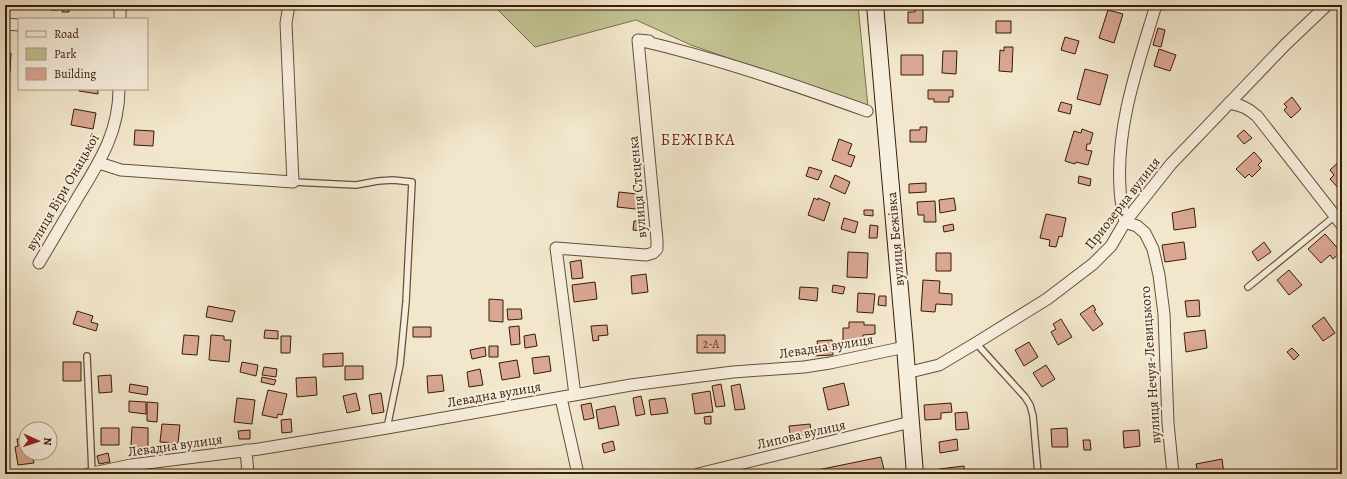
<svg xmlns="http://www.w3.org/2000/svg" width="1347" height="479" font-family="Alegreya,serif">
  <rect width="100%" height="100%" fill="#f2e7cd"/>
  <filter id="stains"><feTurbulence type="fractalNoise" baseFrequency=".005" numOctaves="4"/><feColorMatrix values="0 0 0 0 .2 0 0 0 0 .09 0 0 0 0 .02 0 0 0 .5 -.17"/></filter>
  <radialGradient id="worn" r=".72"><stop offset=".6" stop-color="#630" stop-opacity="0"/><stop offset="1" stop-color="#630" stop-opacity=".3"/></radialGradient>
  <!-- green -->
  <path fill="#c2c393" stroke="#7c704d" d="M 493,5 L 858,5 L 868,107 L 691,45 L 636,20 L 535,47 Z"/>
  <!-- building -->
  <path fill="#d9a792" stroke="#371c07" d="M 51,5 L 60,5 L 59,10 L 51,10 Z
    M 62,5 L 69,5 L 69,12 L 62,12 Z
    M 903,5 L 914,5 L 914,9 L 903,9 Z
    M 915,8 L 923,9 L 923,23 L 908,23 L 908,12 L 915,12 Z
    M 1108,10 L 1123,14 L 1114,43 L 1099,38 Z
    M 996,21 L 1011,21 L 1011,33 L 996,33 Z
    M 1158,28 L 1165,30 L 1161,47 L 1153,45 Z
    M 1065,37 L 1079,41 L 1075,54 L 1061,50 Z
    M 1004,47 L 1013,47 L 1012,72 L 999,71 L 1000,50 L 1004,51 Z
    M 1159,49 L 1176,55 L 1170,71 L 1154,66 Z
    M 943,51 L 957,51 L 956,74 L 942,73 Z
    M 5,53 L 11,53 L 10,72 L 5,71 Z
    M 901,55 L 923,55 L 923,75 L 901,75 Z
    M 1085,69 L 1108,75 L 1100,105 L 1077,99 Z
    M 79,89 L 98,89 L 98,94 L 79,91 Z
    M 928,90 L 953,90 L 953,97 L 949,97 L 949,102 L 934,102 L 934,99 L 928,99 Z
    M 1292,97 L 1301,109 L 1291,118 L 1284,110 L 1287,107 L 1284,104 Z
    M 1061,102 L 1072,105 L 1070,114 L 1058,111 Z
    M 74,109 L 96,113 L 93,129 L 71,125 Z
    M 920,127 L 927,127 L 926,142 L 910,142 L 910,130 L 920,130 Z
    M 1082,129 L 1093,133 L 1090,144 L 1087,144 L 1086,150 L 1092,151 L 1088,165 L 1076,162 L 1075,164 L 1065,161 L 1074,131 L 1081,133 Z
    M 135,130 L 154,131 L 153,146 L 134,145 Z
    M 1244,130 L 1252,138 L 1244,144 L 1237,136 Z
    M 839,139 L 852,144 L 848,154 L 855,156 L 851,167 L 832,160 Z
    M 1254,152 L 1262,161 L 1258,165 L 1261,168 L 1252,177 L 1249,174 L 1245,178 L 1236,169 Z
    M 1342,159 L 1342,189 L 1340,190 L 1330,179 L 1334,175 L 1330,170 Z
    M 809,167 L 822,171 L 818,180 L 806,176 Z
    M 835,175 L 850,182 L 845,194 L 830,187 Z
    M 1079,176 L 1091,179 L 1090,186 L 1078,183 Z
    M 926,183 L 926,192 L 909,193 L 909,184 Z
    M 619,192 L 637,194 L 636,209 L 617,207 Z
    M 814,198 L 818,200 L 818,198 L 830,203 L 824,221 L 808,215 Z
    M 954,198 L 956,210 L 940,213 L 939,200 Z
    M 935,201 L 936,222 L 924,222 L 924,215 L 918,215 L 917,202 Z
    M 1194,208 L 1196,227 L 1174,230 L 1172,213 Z
    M 864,210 L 873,210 L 873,216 L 864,215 Z
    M 1046,214 L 1066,218 L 1062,237 L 1059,236 L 1056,247 L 1049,246 L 1050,240 L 1040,238 Z
    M 844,218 L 858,222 L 855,233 L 841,229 Z
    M 634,221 L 642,221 L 642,231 L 633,230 Z
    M 953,224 L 954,230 L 944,232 L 943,226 Z
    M 870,225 L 878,226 L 877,238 L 869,238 Z
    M 1325,234 L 1341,252 L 1333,259 L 1330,255 L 1321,263 L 1308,249 Z
    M 1184,242 L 1186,259 L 1165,262 L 1162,245 Z
    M 1264,242 L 1271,252 L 1258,261 L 1252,252 Z
    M 848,252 L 868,253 L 867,278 L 847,277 Z
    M 936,253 L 951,253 L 951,271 L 936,271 Z
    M 581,260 L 583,278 L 572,279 L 570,262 Z
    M 1289,270 L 1302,285 L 1289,295 L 1277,280 Z
    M 646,274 L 648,292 L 632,294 L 631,276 Z
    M 923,280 L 940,281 L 939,293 L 952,294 L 952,305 L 936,304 L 935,312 L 921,311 Z
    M 595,282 L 597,299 L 574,302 L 572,285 Z
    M 833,285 L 845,287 L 843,294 L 832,292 Z
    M 800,287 L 818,288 L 817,301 L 799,299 Z
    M 858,293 L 875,294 L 873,313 L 857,312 Z
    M 879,296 L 886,296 L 886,306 L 878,305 Z
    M 489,299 L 503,300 L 503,322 L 489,321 Z
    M 1199,300 L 1200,316 L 1187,317 L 1185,301 Z
    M 1093,305 L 1096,310 L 1094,311 L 1103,324 L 1093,331 L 1080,314 Z
    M 208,306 L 235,311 L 232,322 L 206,317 Z
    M 507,309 L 521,309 L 522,319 L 508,320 Z
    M 77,311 L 93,316 L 91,322 L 98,324 L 96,331 L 73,324 Z
    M 1324,317 L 1335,333 L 1323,341 L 1312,326 Z
    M 1061,319 L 1072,337 L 1058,345 L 1051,332 L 1056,329 L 1053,324 Z
    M 849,322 L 864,322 L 864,325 L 875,325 L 875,334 L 863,335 L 863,341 L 843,342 L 843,328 L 849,328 Z
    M 607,325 L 608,335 L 598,336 L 599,340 L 593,341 L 591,326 Z
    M 519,326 L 520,344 L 511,345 L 509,327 Z
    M 413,327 L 431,327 L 431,337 L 413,337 Z
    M 265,330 L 278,331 L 278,339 L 264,338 Z
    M 1205,330 L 1207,348 L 1186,352 L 1184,333 Z
    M 535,334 L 537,346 L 525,348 L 524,336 Z
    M 184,335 L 199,336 L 197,355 L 182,354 Z
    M 211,335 L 224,336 L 224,340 L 231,340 L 229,362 L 209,360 Z
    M 697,335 L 725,335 L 725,353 L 697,353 Z
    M 281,336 L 291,336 L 290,353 L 281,353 Z
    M 832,340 L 833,355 L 813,356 L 812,350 L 818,349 L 817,341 Z
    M 1029,342 L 1038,357 L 1024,366 L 1015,350 Z
    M 489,346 L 498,346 L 498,357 L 489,357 Z
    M 485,347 L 486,356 L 472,359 L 470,350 Z
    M 1292,348 L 1299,355 L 1294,360 L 1287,352 Z
    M 343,353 L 343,366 L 323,367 L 323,354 Z
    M 549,356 L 551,371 L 534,374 L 532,358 Z
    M 517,360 L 520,377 L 502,380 L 499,363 Z
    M 63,362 L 81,362 L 81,381 L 63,381 Z
    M 242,362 L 258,365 L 256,376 L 240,372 Z
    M 1046,365 L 1055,379 L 1042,387 L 1033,373 Z
    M 345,366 L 363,366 L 363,379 L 345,380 Z
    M 264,367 L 277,369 L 276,377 L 262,375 Z
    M 480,369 L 483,385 L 469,387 L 467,372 Z
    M 111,375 L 112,392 L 99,393 L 98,376 Z
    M 442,375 L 444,391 L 428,393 L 427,376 Z
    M 262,377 L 276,380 L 274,385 L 261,382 Z
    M 316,377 L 317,395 L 297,397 L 296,378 Z
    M 844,383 L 849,405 L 828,410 L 823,388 Z
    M 130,384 L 148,387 L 147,395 L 129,392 Z
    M 721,384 L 725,406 L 716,407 L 712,386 Z
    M 740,384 L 745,409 L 735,410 L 731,386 Z
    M 268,390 L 287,394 L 282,415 L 278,414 L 277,418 L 262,415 Z
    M 710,391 L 713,412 L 695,414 L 692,394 Z
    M 356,393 L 360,410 L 347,413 L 343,396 Z
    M 381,393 L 384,412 L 372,414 L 369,395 Z
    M 641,396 L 645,414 L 636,416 L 633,398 Z
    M 237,398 L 255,400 L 252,424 L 234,422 Z
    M 665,398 L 668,413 L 651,415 L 649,400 Z
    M 129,401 L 146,402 L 146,414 L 129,412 Z
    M 147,402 L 158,403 L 157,422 L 147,421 Z
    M 591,403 L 594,418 L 584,420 L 581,405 Z
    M 951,403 L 952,412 L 941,413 L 941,419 L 925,420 L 924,405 Z
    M 615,406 L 619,425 L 599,429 L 596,410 Z
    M 967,412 L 969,429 L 956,430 L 955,413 Z
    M 711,416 L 711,424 L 705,424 L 704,417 Z
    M 291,419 L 292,432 L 282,433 L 281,420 Z
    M 162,424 L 180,425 L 178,443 L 160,442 Z
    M 810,424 L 812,438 L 791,440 L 789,426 Z
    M 132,427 L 148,428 L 148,447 L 131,446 Z
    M 101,428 L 119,428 L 119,445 L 101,445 Z
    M 1067,428 L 1068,447 L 1052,447 L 1051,429 Z
    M 250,430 L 250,439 L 239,439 L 238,431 Z
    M 1139,430 L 1140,446 L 1124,448 L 1123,431 Z
    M 26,438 L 26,453 L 32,453 L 34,463 L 18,465 L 15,447 L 18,446 L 17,439 Z
    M 957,439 L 958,450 L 940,453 L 939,442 Z
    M 1083,440 L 1090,440 L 1091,450 L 1084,450 Z
    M 613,441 L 615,450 L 604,453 L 602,444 Z
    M 108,453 L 110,462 L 99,464 L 97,456 Z
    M 881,457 L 885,474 L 798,474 Z
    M 1222,459 L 1224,474 L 1198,474 L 1196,464 Z
    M 964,466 L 965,474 L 940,474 L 939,469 Z"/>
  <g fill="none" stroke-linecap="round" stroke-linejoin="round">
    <defs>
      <path id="lane" d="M 293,182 L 356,185 L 378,181 L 393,180 L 412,182 L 406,302 L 400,365 L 387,428
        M 1248,287 L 1335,216
        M 976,343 L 1025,397 L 1030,405 L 1033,416 L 1038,474
        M 87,356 L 92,473"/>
      <path id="street" d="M 120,19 L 120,5
        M 5,24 L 19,25
        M 649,41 L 638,40 C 716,58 792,84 867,111
        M 1229,103 C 1241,105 1248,108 1257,116 L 1342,225
        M 99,163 L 121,170 L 293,182 L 286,23 L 289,5
        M 1125,222 L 1137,226 L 1145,233 L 1153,249 L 1159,275 L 1164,314 L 1168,423 L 1173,474
        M 1125,222 C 1123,211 1120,199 1120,188 C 1116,125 1138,65 1156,5
        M 39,263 C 52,241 65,219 78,197 C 100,161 119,132 119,89
        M 906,373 L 939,365 L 976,343 L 1047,299 L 1093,264 L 1111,246 L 1125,222 L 1171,164 L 1285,45 L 1327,5
        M 575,395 L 556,248 L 646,255 L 653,253 L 657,249 L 657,240 L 638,40
        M 561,398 L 578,474
        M 246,450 L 248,474
        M 88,474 L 131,465 L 259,449 L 387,428 L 631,385 L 733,372 L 804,367 L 830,363 L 905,347
        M 698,474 L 911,422"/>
      <path id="secondary" d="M 875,5 L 905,347 L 915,474"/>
    </defs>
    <!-- lane casing -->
    <use href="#lane" stroke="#664f38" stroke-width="8"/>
    <!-- street casing -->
    <use href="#street" stroke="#664f38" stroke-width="13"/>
    <!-- secondary casing -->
    <use href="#secondary" stroke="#371c07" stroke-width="18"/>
    <!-- lane -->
    <use href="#lane" stroke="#f7efde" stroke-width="5.5"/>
    <!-- street -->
    <use href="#street" stroke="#f7efde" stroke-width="11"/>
    <!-- secondary -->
    <use href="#secondary" stroke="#f7efde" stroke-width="16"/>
  </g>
  <g text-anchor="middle" stroke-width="4" stroke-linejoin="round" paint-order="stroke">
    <!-- number labels -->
    <g font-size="12" fill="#603f2a">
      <text x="711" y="348">2-А</text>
    </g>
    <!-- street labels -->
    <g font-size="14" fill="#371c07" stroke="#f7efde">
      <text transform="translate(637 187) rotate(-95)" y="5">вулиця Стеценка</text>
      <text transform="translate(62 192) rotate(-60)" y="5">вулиця Віри Онацької</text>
      <text transform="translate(1122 203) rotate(-52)" y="5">Приозерна вулиця</text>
      <text transform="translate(895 239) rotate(-95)" y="5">вулиця Бежівка</text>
      <text transform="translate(826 346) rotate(-9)" y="5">Левадна вулиця</text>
      <text transform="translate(1150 365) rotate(-94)" y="5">вулиця Нечуя-Левицького</text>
      <text transform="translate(494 394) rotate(-10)" y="5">Левадна вулиця</text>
      <text transform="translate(801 434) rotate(-13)" y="5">Липова вулиця</text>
      <text transform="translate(175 445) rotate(-8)" y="5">Левадна вулиця</text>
    </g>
    <!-- quarter labels -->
    <g font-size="16" letter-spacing="1" fill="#7a1f14" stroke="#f7efde">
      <text x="698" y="145">БЕЖІВКА</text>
    </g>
  </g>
  <!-- margin -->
  <rect width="1347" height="479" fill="none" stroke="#f2e7cd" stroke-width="20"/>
  <rect x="6" y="6" width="1335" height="467" fill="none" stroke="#371c07" stroke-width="2"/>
  <rect x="10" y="10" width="1327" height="459" fill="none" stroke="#371c07"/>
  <!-- legend -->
  <rect x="18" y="18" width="130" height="72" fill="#f7efde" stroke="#aa9b88"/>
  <rect x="26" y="31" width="20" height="6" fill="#f7efde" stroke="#aa9b88"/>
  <text x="54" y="38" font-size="12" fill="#371c07">Road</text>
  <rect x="26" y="48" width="20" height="12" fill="#c2c393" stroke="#aa9b88"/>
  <text x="54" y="58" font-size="12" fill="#371c07">Park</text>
  <rect x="26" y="68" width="20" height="12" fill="#d9a792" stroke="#aa9b88"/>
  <text x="54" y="78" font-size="12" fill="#371c07">Building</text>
  <!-- north arrow -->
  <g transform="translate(38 441) rotate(93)"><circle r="19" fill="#f7efde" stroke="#aa9b88"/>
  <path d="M0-3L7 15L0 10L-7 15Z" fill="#8f2418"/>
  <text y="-6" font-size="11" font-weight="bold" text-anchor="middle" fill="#371c07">N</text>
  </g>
  <rect width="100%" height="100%" filter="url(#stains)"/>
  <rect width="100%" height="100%" fill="url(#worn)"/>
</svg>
